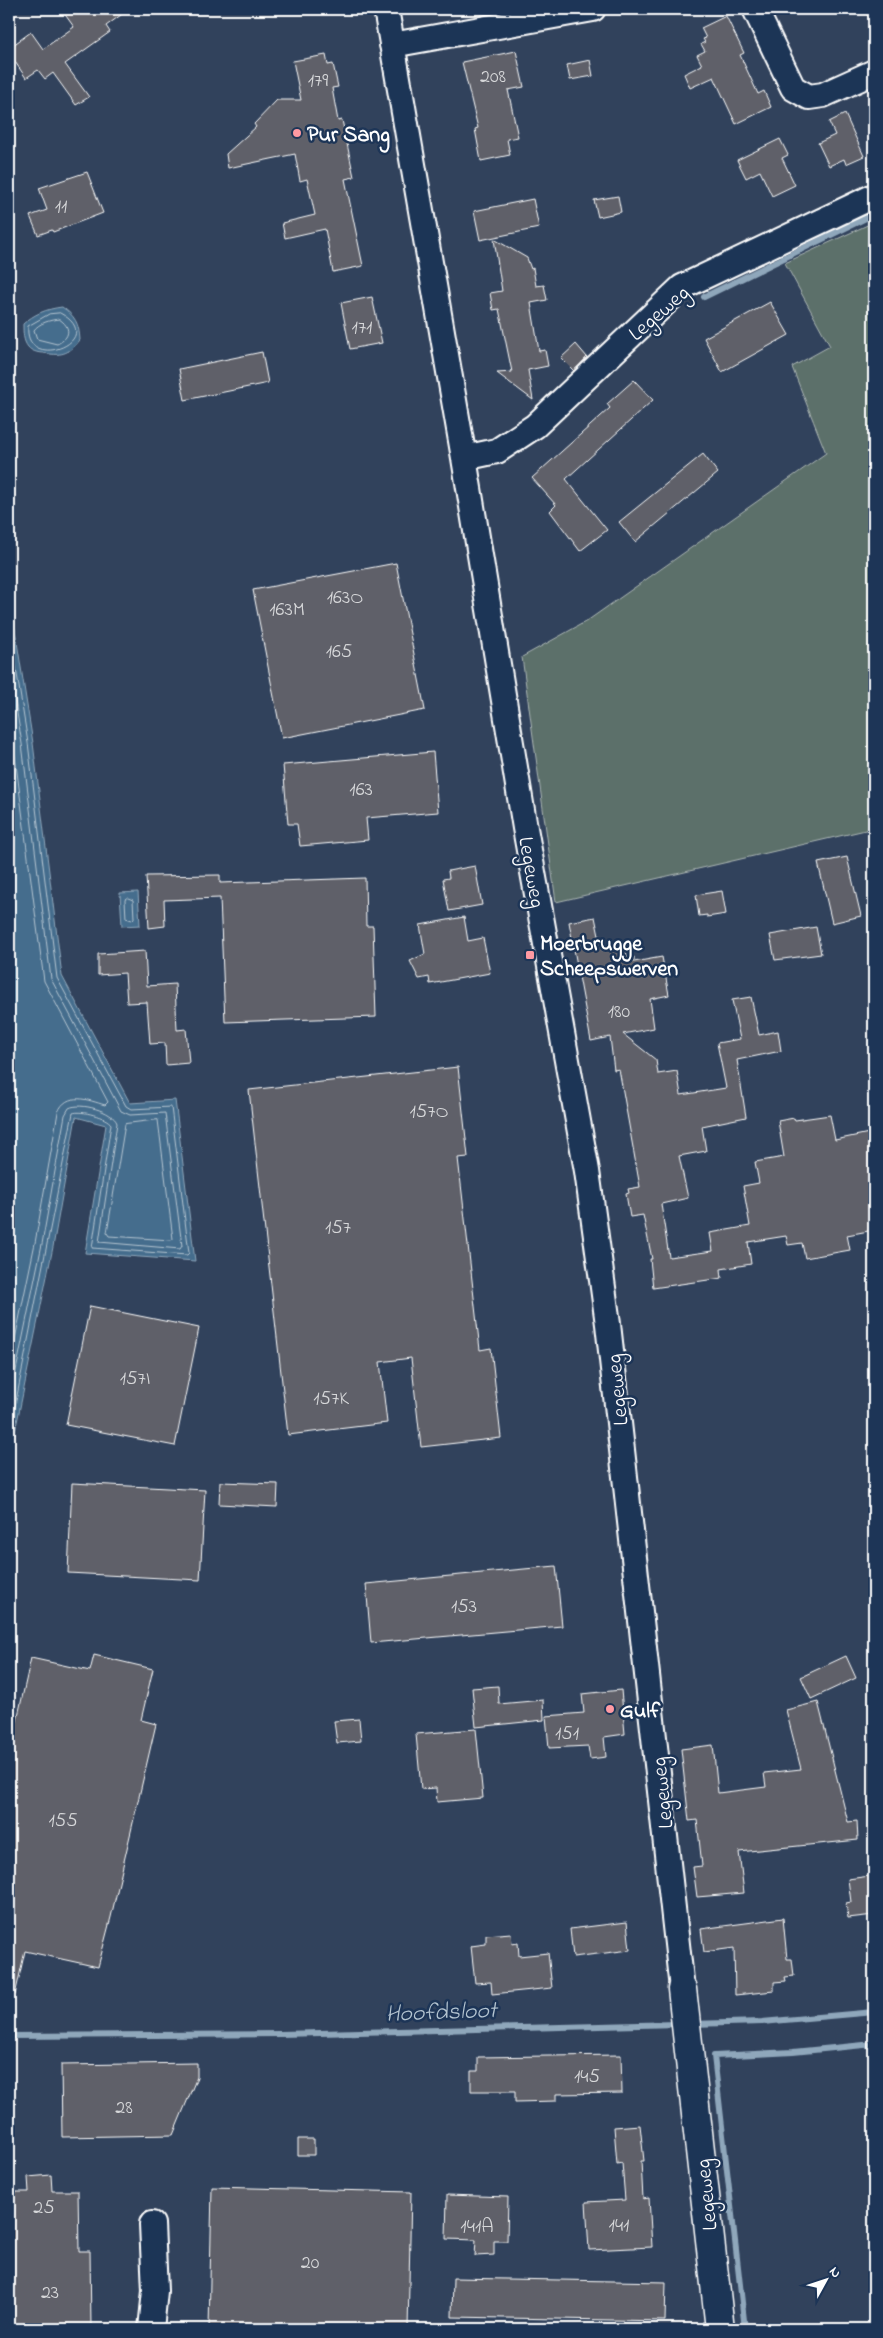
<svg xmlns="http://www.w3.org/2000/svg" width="883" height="2338" font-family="'Indie Flower',sans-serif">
  <rect width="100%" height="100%" fill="#31425c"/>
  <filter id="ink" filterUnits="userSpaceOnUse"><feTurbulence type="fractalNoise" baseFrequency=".02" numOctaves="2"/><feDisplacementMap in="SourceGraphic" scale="10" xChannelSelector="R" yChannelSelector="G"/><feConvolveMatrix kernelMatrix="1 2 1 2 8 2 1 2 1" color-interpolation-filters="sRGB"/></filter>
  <g filter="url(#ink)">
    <!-- green -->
    <path fill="#5b6f6a" stroke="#adb7b4" d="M 874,222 L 874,828 L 556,902 L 522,657 L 587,621 L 826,453 L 792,367 L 830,346 L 785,263 Z"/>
    <!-- water -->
    <path fill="#456d8d" stroke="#8fa7bb" d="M 62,307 C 75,316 79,323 80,340 C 68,355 61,356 43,353 C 38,353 31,351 28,347 C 23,341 23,332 23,324 C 34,314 46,309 62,307 Z
      M 9,592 L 33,743 L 62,976 L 130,1103 L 175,1100 L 195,1261 L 85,1253 L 106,1125 L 76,1117 L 53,1247 L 9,1461 Z
      M 138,892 L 140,925 L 122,926 L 120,893 Z"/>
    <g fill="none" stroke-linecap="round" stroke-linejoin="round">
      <!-- shore -->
      <path stroke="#b5c5d1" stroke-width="1" d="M 60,313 C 111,340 23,374 28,326 L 49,314 Z
        M 59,319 C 72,327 70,338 57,344 L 37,339 L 34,330 C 39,323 50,320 59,319 Z
        M 9,624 L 28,743 L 57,978 L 126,1106 L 131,1109 L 171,1107 L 189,1253 L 187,1255 L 92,1248 L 111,1124 C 107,1117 81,1110 73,1113 L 9,1436
        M 9,663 L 22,744 L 51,979 L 121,1111 L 130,1115 L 165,1113 L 182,1246 L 180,1249 L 99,1242 L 117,1123 C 113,1111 80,1102 69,1108 L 65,1115 L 42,1244 L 9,1405
        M 9,710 L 44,981 L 108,1102 L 105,1105 C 88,1100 67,1091 58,1112 L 35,1243 L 9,1368
        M 128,898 L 133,900 L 134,918 L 132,920 L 126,918 L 125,900 Z
        M 158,1120 L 173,1239 L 171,1240 L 109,1236 L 107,1233 L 125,1124 Z"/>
      <!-- stream -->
      <path stroke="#8fa7bb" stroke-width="6" d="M 704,297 L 874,214
        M 691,2024 L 762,2022 L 874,2012
        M 9,2036 L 281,2034 L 678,2024
        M 745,2329 L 714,2056 L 793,2052 L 874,2044"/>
    </g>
    <!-- building -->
    <path fill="#5f6169" stroke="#fff" d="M 61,9 L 129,9 L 106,26 L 110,32 L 65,64 L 89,97 L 76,105 L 53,73 L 45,79 L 38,70 L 26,78 L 9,53 L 9,48 L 31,32 L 43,49 L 74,27 Z
      M 726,16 L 744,53 L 740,55 L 758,94 L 764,91 L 771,107 L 736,124 L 714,77 L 690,88 L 684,74 L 702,65 L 697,55 L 705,51 L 701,44 L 705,42 L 703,39 L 706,38 L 701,28 Z
      M 516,51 L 524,87 L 508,90 L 518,137 L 507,139 L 510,155 L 481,161 L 475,129 L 478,128 L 462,62 Z
      M 326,55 L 328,65 L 333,64 L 338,87 L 332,88 L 338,121 L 342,120 L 354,177 L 345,179 L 363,266 L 333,272 L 325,229 L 285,238 L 282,223 L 315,215 L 307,179 L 300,181 L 295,154 L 228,168 L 226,154 L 256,127 L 254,124 L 277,100 L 301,100 L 293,61 Z
      M 590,60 L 593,76 L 570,80 L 567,65 Z
      M 845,114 L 864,156 L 846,164 L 844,159 L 829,166 L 818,143 L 835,135 L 829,122 Z
      M 780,139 L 788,155 L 782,158 L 795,185 L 772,196 L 760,171 L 746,178 L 737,160 Z
      M 87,172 L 103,213 L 53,232 L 52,230 L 38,235 L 30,216 L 47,210 L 39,188 Z
      M 618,196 L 621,212 L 598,217 L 594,200 Z
      M 533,199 L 539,228 L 480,240 L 474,211 Z
      M 494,239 L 527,258 L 531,269 L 533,268 L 536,286 L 544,285 L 547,300 L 531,303 L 539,351 L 545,350 L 548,366 L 528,370 L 533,400 L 497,373 L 512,372 L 499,309 L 493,310 L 490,293 L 502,291 Z
      M 372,297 L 382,343 L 350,349 L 341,303 Z
      M 770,302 L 789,335 L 722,372 L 704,338 Z
      M 576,344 L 587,357 L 574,371 L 561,358 Z
      M 262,352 L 268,383 L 185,400 L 179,369 Z
      M 634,380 L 653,400 L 566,479 L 607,530 L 580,551 L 550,511 L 556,505 L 532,478 L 610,408 L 607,404 Z
      M 703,454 L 718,473 L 635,542 L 619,522 Z
      M 396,563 L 425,710 L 282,738 L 253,590 Z
      M 433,752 L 438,812 L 366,818 L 368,840 L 300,846 L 297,824 L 288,824 L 283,765 Z
      M 847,857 L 861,916 L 832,923 L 818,863 Z
      M 475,866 L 482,905 L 449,911 L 443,879 L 449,878 L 448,871 Z
      M 220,875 L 220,883 L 365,878 L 366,926 L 373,926 L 376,1017 L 225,1022 L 220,898 L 164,900 L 165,926 L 149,928 L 146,876 Z
      M 722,891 L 726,914 L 707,917 L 707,915 L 699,916 L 696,895 Z
      M 464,917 L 468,941 L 483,938 L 490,973 L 430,984 L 429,977 L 419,979 L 410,961 L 425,954 L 420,925 Z
      M 595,917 L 602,950 L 625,946 L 627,958 L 634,957 L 634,962 L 662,957 L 669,995 L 650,999 L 654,1028 L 623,1034 L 656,1060 L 658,1074 L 677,1071 L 681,1095 L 726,1088 L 717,1043 L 740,1039 L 732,1000 L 751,997 L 759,1035 L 778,1031 L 781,1051 L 737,1060 L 746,1117 L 702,1126 L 706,1151 L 679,1156 L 688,1198 L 661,1204 L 669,1257 L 713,1251 L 710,1233 L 750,1226 L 743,1186 L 759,1183 L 755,1162 L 784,1157 L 778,1121 L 794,1118 L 795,1120 L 830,1115 L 835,1140 L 874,1132 L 874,1230 L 847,1235 L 850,1250 L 805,1258 L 802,1243 L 788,1245 L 786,1236 L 748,1242 L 751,1264 L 721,1269 L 722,1278 L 653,1288 L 650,1259 L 652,1259 L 643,1215 L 630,1217 L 626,1194 L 629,1193 L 628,1189 L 640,1187 L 619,1069 L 614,1070 L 610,1037 L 591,1041 L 569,922 Z
      M 816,927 L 821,954 L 775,960 L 770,935 Z
      M 145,951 L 147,986 L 175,984 L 177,1030 L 186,1029 L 189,1063 L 166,1065 L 165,1043 L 150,1044 L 147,1002 L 127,1003 L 125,973 L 98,975 L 98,954 Z
      M 458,1067 L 468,1157 L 458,1158 L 480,1350 L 491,1348 L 501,1438 L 421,1447 L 411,1358 L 380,1362 L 387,1423 L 288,1435 L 249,1090 Z
      M 90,1306 L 199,1328 L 175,1446 L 66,1425 Z
      M 220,1482 L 278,1484 L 277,1507 L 219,1504 Z
      M 72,1483 L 205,1490 L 200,1580 L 68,1573 Z
      M 556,1566 L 562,1626 L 371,1643 L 366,1584 Z
      M 94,1655 L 153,1669 L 141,1720 L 156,1724 L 111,1917 L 98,1967 L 25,1951 L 15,1995 L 9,1994 L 9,1756 L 31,1658 L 90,1671 Z
      M 846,1656 L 856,1678 L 811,1699 L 801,1677 Z
      M 498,1686 L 499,1704 L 543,1700 L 544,1720 L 476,1727 L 472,1688 Z
      M 621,1690 L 625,1734 L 604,1737 L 606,1757 L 590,1759 L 588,1746 L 549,1748 L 546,1716 L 584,1713 L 582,1694 Z
      M 818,1702 L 848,1822 L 857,1821 L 858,1840 L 739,1852 L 744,1893 L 697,1897 L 693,1867 L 702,1866 L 697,1820 L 689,1821 L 681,1749 L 713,1745 L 718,1793 L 766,1787 L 764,1773 L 801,1769 L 786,1710 Z
      M 359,1719 L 361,1741 L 337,1743 L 334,1721 Z
      M 476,1729 L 483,1798 L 437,1802 L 436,1788 L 421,1789 L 416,1734 Z
      M 870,1876 L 873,1898 L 874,1898 L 874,1915 L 848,1918 L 846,1903 L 851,1902 L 848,1879 Z
      M 783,1918 L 787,1959 L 792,1959 L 794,1976 L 785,1977 L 786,1981 L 774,1982 L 774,1991 L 735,1995 L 734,1948 L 704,1952 L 701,1929 Z
      M 627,1922 L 630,1950 L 573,1957 L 570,1929 Z
      M 511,1933 L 512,1944 L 518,1943 L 519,1956 L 548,1953 L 552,1988 L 492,1994 L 491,1982 L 475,1983 L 471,1946 L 486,1944 L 486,1935 Z
      M 621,2055 L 622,2093 L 556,2094 L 556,2101 L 515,2102 L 515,2091 L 471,2091 L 471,2071 L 478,2071 L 478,2057 Z
      M 197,2063 L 197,2077 L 173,2135 L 62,2137 L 61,2065 Z
      M 640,2125 L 644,2161 L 641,2161 L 643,2199 L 649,2198 L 652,2247 L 589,2250 L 586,2202 L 625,2200 L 622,2163 L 617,2164 L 614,2127 Z
      M 298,2139 L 314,2139 L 314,2155 L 298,2155 Z
      M 51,2175 L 52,2191 L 78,2191 L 79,2251 L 90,2251 L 91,2329 L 9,2329 L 9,2192 L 29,2192 L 28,2177 Z
      M 212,2187 L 411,2192 L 408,2329 L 209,2329 Z
      M 447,2195 L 508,2197 L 507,2241 L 494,2241 L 494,2255 L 475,2256 L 476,2240 L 446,2239 Z
      M 453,2278 L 666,2282 L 665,2321 L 452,2317 Z"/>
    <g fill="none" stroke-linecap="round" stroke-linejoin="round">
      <defs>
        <path id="street" d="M 386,9 L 464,458 L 525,828 L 587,1171 L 608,1324 L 682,1989
          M 755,9 L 793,88 L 809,97 L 823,95 L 874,72
          M 392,45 L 593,9
          M 464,458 L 497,451 L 535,426 L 682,287 L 874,196
          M 151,2329 L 155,2291 L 152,2224"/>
        <path id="secondary" d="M 682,1989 L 720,2329"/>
      </defs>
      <!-- street casing -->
      <use href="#street" stroke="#fff" stroke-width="28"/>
      <!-- secondary casing -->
      <use href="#secondary" stroke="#fff" stroke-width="31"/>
      <!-- street -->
      <use href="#street" stroke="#1d3557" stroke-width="24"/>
      <!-- secondary -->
      <use href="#secondary" stroke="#1d3557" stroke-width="28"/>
    </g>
  </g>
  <!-- markers -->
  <g fill="#ff9aa2" stroke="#1d3557" stroke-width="2">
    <circle cx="297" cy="133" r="5"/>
    <rect x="525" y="950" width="10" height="10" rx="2.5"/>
    <circle cx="610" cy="1709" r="5"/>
  </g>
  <g text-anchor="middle" stroke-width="5" stroke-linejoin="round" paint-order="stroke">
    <!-- number labels -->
    <g font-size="20" fill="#d7d8da">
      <text x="493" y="82">208</text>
      <text x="318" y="86">179</text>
      <text x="61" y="212">11</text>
      <text x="362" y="333">171</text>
      <text x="345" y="603">163O</text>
      <text x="287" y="615">163M</text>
      <text x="339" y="657">165</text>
      <text x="361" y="795">163</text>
      <text x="619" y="1017">180</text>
      <text x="429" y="1117">157O</text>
      <text x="338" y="1233">157</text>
      <text x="135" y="1384">157I</text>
      <text x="331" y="1404">157K</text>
      <text x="464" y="1612">153</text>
      <text x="567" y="1739">151</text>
      <text x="63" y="1826">155</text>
      <text x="587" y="2082">145</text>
      <text x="124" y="2113">28</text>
      <text x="44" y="2213">25</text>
      <text x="619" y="2231">141</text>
      <text x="477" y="2232">141A</text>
      <text x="310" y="2268">20</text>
      <text x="50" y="2298">23</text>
    </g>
    <!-- poi labels -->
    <g font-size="22" font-weight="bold" fill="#fff" stroke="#1d3557" text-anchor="start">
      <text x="307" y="141">Pur Sang</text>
      <text x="540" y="950">Moerbrugge<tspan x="540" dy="25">Scheepswerven</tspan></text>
      <text x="620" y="1717">Gulf</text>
    </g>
    <!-- street labels -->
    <g font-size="22" fill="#fff" stroke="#1d3557">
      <text transform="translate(658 312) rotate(-41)" y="8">Legeweg</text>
      <text transform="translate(533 872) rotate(80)" y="8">Legeweg</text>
      <text transform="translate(616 1390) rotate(-96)" y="8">Legeweg</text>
      <text transform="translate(661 1793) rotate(-96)" y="8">Legeweg</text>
      <text transform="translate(705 2195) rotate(-96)" y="8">Legeweg</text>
    </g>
    <!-- water labels -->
    <g font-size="24" font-style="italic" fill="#b5c5d1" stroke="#1d3557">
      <text transform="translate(441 2011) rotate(-2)" y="8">Hoofdsloot</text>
    </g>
  </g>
  <!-- margin -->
  <rect width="883" height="2338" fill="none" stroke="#1d3557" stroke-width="30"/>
  <rect x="15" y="15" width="853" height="2308" fill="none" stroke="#fff" stroke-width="2" filter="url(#ink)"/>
  <!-- north arrow -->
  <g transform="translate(826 2280) rotate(50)" stroke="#1d3557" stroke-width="4" paint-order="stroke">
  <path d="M0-4L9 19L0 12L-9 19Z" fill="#ffffff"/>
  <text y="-8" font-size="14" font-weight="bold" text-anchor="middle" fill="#ffffff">N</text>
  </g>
</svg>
